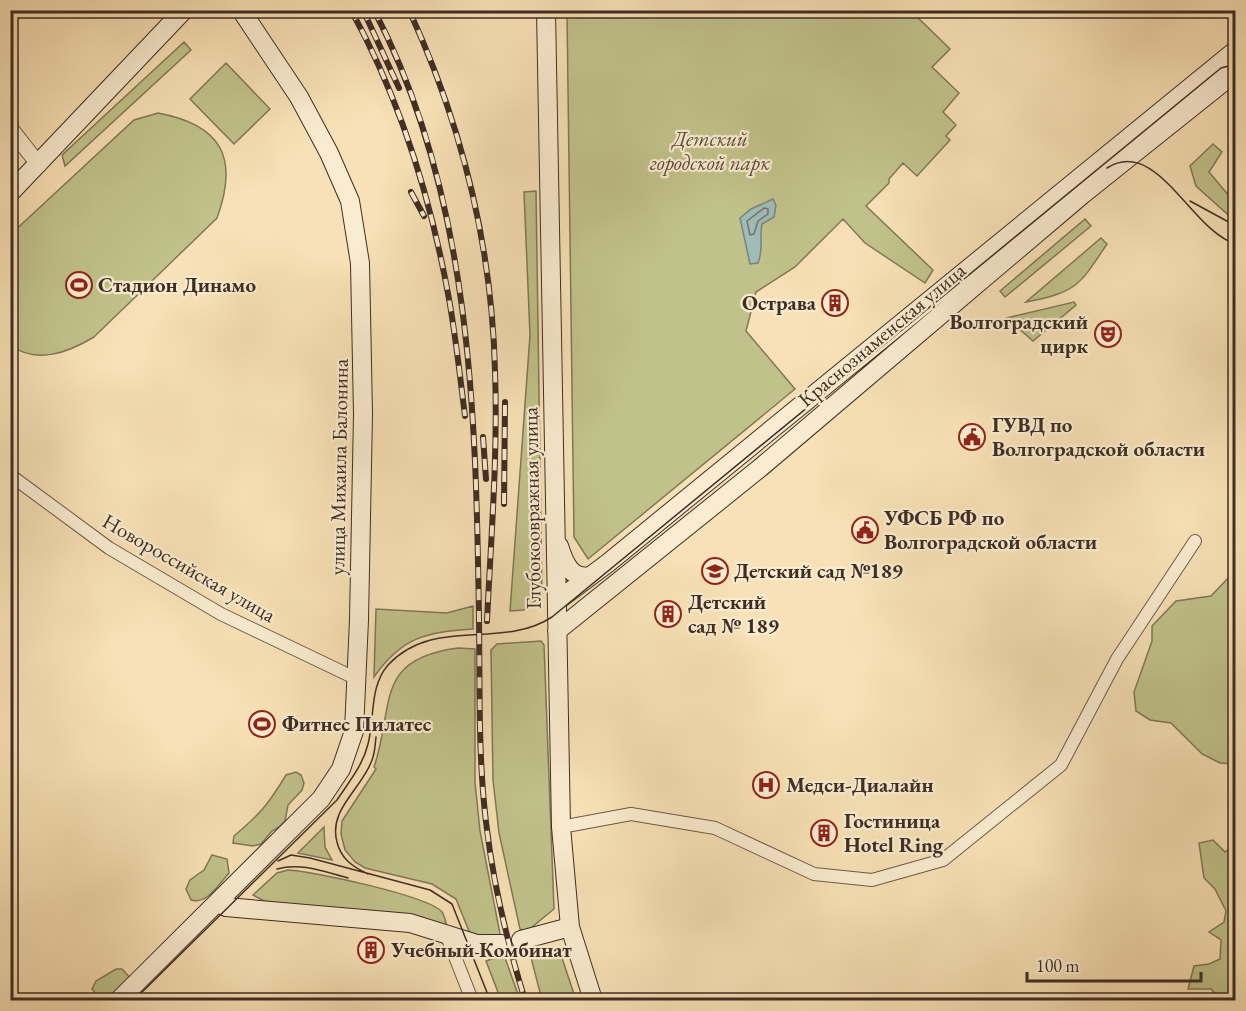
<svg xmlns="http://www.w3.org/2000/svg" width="1246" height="1011" font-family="'EB Garamond',serif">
  <rect width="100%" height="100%" fill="#f8e1b6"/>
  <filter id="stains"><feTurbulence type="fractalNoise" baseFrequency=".00333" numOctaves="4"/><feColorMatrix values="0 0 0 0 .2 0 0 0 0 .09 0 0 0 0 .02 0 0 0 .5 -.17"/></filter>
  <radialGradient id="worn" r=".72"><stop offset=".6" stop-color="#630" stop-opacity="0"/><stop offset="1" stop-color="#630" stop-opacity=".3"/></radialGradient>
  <!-- green -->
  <path fill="#c1c28b" stroke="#807858" stroke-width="1.5" d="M 570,10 L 911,11 L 950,49 L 932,67 L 959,93 L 943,112 L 956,125 L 946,136 L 950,140 L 917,176 L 903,163 L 889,179 L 889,183 L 866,206 L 933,270 L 925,283 L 865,243 L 843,219 L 795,267 L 756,292 L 746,331 L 795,389 L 588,559 L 574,537 L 567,14 Z
    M 184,42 L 191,50 L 65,166 L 62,155 Z
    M 226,63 L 270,109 L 234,144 L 190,99 Z
    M 158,113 C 222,125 239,158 217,218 L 94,337 C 69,352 37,365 10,345 L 11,234 L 134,120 Z
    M 1213,144 L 1222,152 L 1209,172 L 1235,203 L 1235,221 L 1196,186 L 1190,166 Z
    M 536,191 L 542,595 L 524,610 L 510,611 L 530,335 L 524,192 Z
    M 1085,219 L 1091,226 L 1005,297 L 1000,291 Z
    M 1101,238 L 1107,244 C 1079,286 1077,292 1026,302 Z
    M 1074,302 L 1076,305 L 1033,341 L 1007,318 Z
    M 1235,557 L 1235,764 L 1220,763 L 1202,754 L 1171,723 L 1150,720 L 1136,711 L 1134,692 L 1152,641 L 1152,626 L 1176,601 L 1211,596 L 1230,576 Z
    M 473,606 L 473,629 C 426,632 402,637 374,677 L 376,609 L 447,613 Z
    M 541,641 L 544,645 L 554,909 L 526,932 L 520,929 L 499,833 L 493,780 L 491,650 L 497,644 Z
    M 458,648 L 475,649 L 475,782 L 480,831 L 501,939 L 471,936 L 456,899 L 432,884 L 365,868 L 355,862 L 345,850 L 341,834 L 342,821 L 376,769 L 374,767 C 395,706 373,659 458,648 Z
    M 296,772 L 301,775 L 304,783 L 302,790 L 288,805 L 285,821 L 279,827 L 272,831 L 261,844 L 253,846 L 233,843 L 234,836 C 260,814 268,805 286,775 Z
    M 324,827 L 325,847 L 332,860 L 298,853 Z
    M 1213,840 L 1225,852 L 1235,844 L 1236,994 L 1229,1000 L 1220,999 L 1211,989 L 1188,989 L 1194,966 L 1209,964 L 1220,959 L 1221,940 L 1209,932 L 1224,922 L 1226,911 L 1215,889 L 1204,878 L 1199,843 Z
    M 212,855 L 227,859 L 229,873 C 219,884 207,905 191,900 L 186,889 L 190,880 L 204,870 Z
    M 288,870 C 312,871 429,896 442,912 C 445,916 446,925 448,930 L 408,919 L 264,901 L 253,895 L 277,873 Z
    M 545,948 L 561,955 L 576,1000 L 542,1000 L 529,950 Z
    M 504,955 L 520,1000 L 501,1000 L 486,961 Z
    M 116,969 L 122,969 L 132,980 L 121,991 L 98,996 L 92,989 L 96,981 Z"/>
  <!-- water -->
  <path fill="#a0bcb7" stroke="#79837d" stroke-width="1.5" d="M 773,199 L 776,205 L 774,217 L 762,224 C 759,238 764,249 758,263 L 750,264 L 740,218 L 751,209 Z"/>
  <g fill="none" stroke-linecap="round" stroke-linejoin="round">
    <!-- shore -->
    <path stroke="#70746e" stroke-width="1.5" d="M 764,208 L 768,209 L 768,214 L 758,221 L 754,234 L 750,235 L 747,221 Z"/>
    <defs>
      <path id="minor" d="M 10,475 L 109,548 L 221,614 L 357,679
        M 561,827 L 631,814 L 715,828 L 814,874 L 872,880 L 943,860 L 1061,765 L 1117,659 L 1195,541
        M 446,934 L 472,1000"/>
      <path id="tertiary" d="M 10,128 L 39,165"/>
      <path id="secondary" d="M 546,10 L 561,827 L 570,927 L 593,1000
        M 10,193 L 184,10
        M 559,546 C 564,562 571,580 590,576
        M 557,601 L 608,563 L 1236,50
        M 557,631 L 760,468 L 1082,195 L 1236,72
        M 218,903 L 226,907 L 410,923 L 477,944 L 502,944
        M 521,940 L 570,927
        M 119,1000 L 321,799 L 341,769 L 354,731 L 359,620 L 363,414 L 360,263 L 350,201 L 329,153 L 299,97 L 241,10"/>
    </defs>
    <!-- minor casing -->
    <use href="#minor" stroke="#6d5a49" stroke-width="14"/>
    <!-- tertiary casing -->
    <use href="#tertiary" stroke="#6d5a49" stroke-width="17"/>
    <!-- secondary casing -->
    <use href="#secondary" stroke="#3f2d25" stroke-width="20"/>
    <!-- minor -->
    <use href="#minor" stroke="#faecd0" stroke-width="12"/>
    <!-- tertiary -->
    <use href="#tertiary" stroke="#faecd0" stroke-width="15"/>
    <!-- secondary -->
    <use href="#secondary" stroke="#faecd0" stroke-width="18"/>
    <!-- tram -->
    <path stroke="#3f2d25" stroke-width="1.5" d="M 1107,168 C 1157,136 1191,231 1236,244
      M 1190,201 L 1236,226
      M 278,861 L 291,855 L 310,858 L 430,890 L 452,904 L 490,1000
      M 277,869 C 301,862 325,872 348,878
      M 368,874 C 353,867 341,859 337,842 C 328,809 362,789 372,760 C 375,753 375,745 376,737
      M 134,1000 L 337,800 C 349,782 363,765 368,744 C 375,718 369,687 388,665 C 433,616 502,650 552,617 L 1221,68 L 1236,64"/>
    <defs>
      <path id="rail" d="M 351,10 C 400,99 431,199 449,299 C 456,338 460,377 465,416
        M 363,10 L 399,88
        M 374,10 C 472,198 476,414 479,620 C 480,688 478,755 486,822 C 493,883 507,942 525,1000
        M 409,10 C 461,123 492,246 495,371 C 498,454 491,538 487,621
        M 411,192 L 424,216
        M 483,437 L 486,479
        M 504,504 L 505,402"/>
    </defs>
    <!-- rail casing -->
    <use href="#rail" stroke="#3f2d25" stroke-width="6"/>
    <!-- rail -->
    <use href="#rail" stroke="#faecd0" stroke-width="4" stroke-dasharray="11" stroke-linecap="butt"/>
  </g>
  <!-- icons -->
  <defs>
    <symbol id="stadium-ring" viewBox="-11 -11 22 22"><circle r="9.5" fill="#faecd0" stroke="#8f2418" stroke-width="1.5"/><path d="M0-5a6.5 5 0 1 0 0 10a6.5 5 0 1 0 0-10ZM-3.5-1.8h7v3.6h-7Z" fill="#8f2418"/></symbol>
    <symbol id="building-ring" viewBox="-11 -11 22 22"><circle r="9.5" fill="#faecd0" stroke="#8f2418" stroke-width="1.5"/><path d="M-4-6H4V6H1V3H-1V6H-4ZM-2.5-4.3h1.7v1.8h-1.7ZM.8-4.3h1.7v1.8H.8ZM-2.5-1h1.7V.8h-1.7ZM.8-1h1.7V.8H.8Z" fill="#8f2418"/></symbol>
    <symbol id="theatre-ring" viewBox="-11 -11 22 22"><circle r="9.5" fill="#faecd0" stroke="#8f2418" stroke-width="1.5"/><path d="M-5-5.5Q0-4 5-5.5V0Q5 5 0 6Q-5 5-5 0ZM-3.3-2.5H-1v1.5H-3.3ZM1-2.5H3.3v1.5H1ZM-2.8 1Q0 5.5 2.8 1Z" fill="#8f2418"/></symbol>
    <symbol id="civic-ring" viewBox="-11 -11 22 22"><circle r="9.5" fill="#faecd0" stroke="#8f2418" stroke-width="1.5"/><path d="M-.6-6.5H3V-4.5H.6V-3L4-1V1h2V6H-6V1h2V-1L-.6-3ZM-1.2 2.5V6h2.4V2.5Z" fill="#8f2418"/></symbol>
    <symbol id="school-ring" viewBox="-11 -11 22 22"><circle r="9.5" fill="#faecd0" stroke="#8f2418" stroke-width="1.5"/><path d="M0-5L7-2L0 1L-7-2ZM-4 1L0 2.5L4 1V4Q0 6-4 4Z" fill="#8f2418"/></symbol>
    <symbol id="hospital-ring" viewBox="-11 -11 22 22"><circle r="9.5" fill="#faecd0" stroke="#8f2418" stroke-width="1.5"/><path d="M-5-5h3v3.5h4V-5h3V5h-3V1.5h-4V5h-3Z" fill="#8f2418"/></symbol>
  </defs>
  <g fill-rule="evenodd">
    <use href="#stadium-ring" x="64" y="270" width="30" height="30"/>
    <use href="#building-ring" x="820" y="288" width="30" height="30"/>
    <use href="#theatre-ring" x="1093" y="319" width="30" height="30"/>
    <use href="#civic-ring" x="957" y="422" width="30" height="30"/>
    <use href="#civic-ring" x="850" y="515" width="30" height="30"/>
    <use href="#school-ring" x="700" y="556" width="30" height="30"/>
    <use href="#building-ring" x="653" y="599" width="30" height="30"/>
    <use href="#stadium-ring" x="247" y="709" width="30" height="30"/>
    <use href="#hospital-ring" x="751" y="770" width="30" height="30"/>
    <use href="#building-ring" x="809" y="818" width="30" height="30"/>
    <use href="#building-ring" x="356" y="935" width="30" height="30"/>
  </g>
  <g text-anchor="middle" stroke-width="4.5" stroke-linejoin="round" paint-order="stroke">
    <!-- park labels -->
    <g font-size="21" font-style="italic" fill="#594b39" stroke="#faecd0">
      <text x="710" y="146">Детский<tspan x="710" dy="24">городской парк</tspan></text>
    </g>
    <!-- poi labels -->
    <g font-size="21" font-weight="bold" fill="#3f2d25" stroke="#faecd0" text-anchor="start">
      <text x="98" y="292">Стадион Динамо</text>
      <text x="816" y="310" text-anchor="end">Острава</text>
      <text x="1088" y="329" text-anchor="end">Волгоградский<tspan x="1088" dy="24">цирк</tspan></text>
      <text x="992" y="432">ГУВД по<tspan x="992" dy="24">Волгоградской области</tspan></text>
      <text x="884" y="525">УФСБ РФ по<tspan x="884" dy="24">Волгоградской области</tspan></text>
      <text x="734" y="578">Детский сад №189</text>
      <text x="688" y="609">Детский<tspan x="688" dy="24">сад № 189</tspan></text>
      <text x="282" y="731">Фитнес Пилатес</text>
      <text x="786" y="792">Медси-Диалайн</text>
      <text x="844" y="828">Гостиница<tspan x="844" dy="24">Hotel Ring</tspan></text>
      <text x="391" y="957">Учебный Комбинат</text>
    </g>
    <!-- street labels -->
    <g font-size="21" fill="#3f2d25" stroke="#faecd0">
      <text transform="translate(882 335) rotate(-40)" y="7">Краснознаменская улица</text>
      <text transform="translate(339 467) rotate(-89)" y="7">улица Михаила Балонина</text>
      <text transform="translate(532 508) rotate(-91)" y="7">Глубокоовражная улица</text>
      <text transform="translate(189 568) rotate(30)" y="7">Новороссийская улица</text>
    </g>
  </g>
  <!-- margin -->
  <rect width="1246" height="1011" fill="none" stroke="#f8e1b6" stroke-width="36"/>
  <rect x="12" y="12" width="1222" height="987" fill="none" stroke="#3f2d25" stroke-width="3"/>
  <rect x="18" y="18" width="1210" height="975" fill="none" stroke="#3f2d25" stroke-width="1.5"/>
  <!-- scale -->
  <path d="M1027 972v9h174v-9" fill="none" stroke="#3f2d25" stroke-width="3"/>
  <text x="1036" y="972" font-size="18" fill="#3f2d25" stroke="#faecd0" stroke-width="4.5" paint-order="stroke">100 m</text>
  <rect width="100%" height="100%" filter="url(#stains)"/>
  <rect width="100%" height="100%" fill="url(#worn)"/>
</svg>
